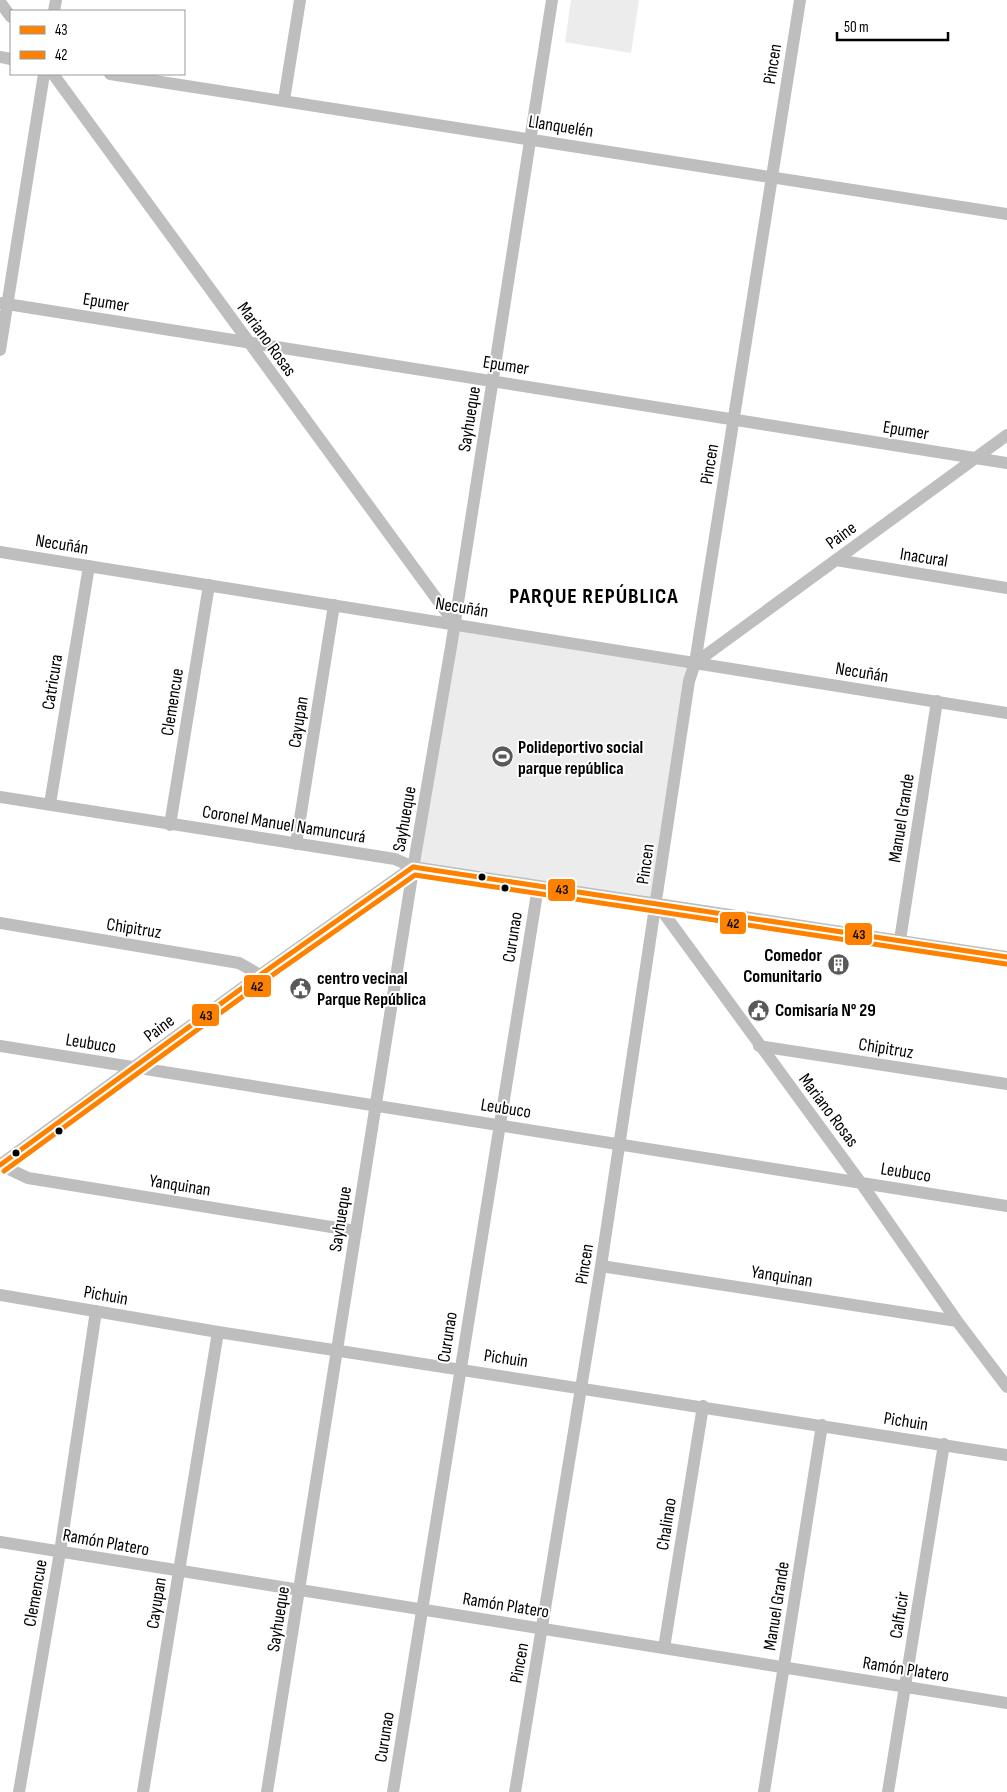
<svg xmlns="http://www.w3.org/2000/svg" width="1007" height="1792" font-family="'Sofia Sans Condensed',sans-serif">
  <rect width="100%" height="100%" fill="#fff"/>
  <!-- green -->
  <path fill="#ececec" d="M 571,0 L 639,0 L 631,53 L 565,42 Z
    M 455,624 L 695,663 L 657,904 L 413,867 Z"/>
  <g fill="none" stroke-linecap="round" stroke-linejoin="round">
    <!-- street -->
    <path stroke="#bebebe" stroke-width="12" d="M 0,2 L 11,17
      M 54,11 L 56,0
      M 0,57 L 11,59
      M 53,74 L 455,624
      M 110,74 L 1007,214
      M 284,100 L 300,0
      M 0,303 L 1007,463
      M 0,350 L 44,74
      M 0,552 L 1007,713
      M 836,560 L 1007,588
      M 695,663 L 1007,435
      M 0,797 L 395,859 L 413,867 L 1007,957
      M 50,804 L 89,566
      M 170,825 L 209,585
      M 296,844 L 334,605
      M 657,904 L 861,1183 L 957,1321 L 1007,1387
      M 0,923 L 239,963 L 260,975
      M 900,940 L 937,701
      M 0,1046 L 1007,1206
      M 759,1046 L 1007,1084
      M 0,1165 L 260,975 L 413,867
      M 0,1165 L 28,1178 L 356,1231
      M 601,1266 L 957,1321
      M 0,1295 L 218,1332 L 1007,1455
      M 0,1542 L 1007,1703
      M 664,1648 L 703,1406
      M 19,1792 L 60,1552 L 96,1311
      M 143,1792 L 218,1332
      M 267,1792 L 415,857 L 452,641 L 552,0
      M 393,1792 L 538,887
      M 515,1792 L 601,1266 L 689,681 L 695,663 L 800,0
      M 764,1792 L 822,1425
      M 888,1792 L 944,1444"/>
    <defs>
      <path id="bus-1" d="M 413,867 L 1007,957
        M 0,1165 L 260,975 L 413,867"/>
      <path id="bus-2" d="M 4,1171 L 264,981 L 415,875 L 1006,964"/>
    </defs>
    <!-- bus-1 casing -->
    <use href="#bus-1" stroke="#fff" stroke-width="9"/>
    <!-- bus-2 casing -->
    <use href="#bus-2" stroke="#fff" stroke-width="9"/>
    <!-- bus-1 -->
    <use href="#bus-1" stroke="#ff8100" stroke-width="5"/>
    <!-- bus-2 -->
    <use href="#bus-2" stroke="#ff8100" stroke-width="5"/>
  </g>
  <!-- icons -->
  <defs>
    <symbol id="stadium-disc" viewBox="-11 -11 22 22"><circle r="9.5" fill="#595959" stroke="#fff"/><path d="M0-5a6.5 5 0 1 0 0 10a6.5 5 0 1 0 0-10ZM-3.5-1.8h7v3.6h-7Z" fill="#fff"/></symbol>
    <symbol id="building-disc" viewBox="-11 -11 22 22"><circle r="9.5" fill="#595959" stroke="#fff"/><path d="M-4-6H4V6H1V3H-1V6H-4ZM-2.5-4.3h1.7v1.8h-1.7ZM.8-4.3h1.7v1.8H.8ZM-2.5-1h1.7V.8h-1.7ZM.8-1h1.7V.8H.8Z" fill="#fff"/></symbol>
    <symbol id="civic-disc" viewBox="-11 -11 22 22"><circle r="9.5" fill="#595959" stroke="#fff"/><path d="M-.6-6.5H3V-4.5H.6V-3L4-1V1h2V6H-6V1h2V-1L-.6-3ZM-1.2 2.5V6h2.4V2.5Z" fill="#fff"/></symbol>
  </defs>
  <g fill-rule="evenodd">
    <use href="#stadium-disc" x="490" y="744" width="25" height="25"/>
    <use href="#building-disc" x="826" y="952" width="25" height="25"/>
    <use href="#civic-disc" x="288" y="976" width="25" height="25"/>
    <use href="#civic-disc" x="746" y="998" width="25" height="25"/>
  </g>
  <!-- markers -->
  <g fill="#000" stroke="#fff" stroke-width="2">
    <circle cx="482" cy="877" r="4.5"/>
    <circle cx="505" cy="888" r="4.5"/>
    <circle cx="59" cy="1131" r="4.5"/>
    <circle cx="16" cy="1153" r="4.5"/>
  </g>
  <g text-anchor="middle" stroke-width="4" stroke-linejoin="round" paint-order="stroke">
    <!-- street labels -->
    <g font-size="18" fill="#000" stroke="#fff">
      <text transform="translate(772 64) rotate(-81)" y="6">Pincen</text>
      <text transform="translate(561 126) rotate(9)" y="6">Llanquelén</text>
      <text transform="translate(106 302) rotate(9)" y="6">Epumer</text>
      <text transform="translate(267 339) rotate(54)" y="6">Mariano Rosas</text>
      <text transform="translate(506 365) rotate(9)" y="6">Epumer</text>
      <text transform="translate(469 419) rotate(-81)" y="6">Sayhueque</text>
      <text transform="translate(906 430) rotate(9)" y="6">Epumer</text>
      <text transform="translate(709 464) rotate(-81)" y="6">Pincen</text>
      <text transform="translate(841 535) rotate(-36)" y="6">Paine</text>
      <text transform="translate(62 544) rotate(9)" y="6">Necuñán</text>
      <text transform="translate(924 557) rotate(9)" y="6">Inacural</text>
      <text transform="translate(462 607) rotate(9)" y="6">Necuñán</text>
      <text transform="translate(862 672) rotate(9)" y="6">Necuñán</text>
      <text transform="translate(52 682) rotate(-81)" y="6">Catricura</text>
      <text transform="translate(172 702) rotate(-81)" y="6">Clemencue</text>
      <text transform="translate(298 722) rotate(-81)" y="6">Cayupan</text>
      <text transform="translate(901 818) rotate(-81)" y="6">Manuel Grande</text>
      <text transform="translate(404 819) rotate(-80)" y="6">Sayhueque</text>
      <text transform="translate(284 824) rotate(9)" y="6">Coronel Manuel Namuncurá</text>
      <text transform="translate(645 864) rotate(-82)" y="6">Pincen</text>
      <text transform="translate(134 928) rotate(9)" y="6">Chipitruz</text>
      <text transform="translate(512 937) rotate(-81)" y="6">Curunao</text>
      <text transform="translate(159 1028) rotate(-37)" y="6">Paine</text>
      <text transform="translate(91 1043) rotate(9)" y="6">Leubuco</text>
      <text transform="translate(886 1048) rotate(9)" y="6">Chipitruz</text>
      <text transform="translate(506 1108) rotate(9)" y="6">Leubuco</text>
      <text transform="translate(829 1110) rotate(53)" y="6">Mariano Rosas</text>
      <text transform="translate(906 1172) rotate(9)" y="6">Leubuco</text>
      <text transform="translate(180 1185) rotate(9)" y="6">Yanquinan</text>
      <text transform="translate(340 1219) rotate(-81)" y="6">Sayhueque</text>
      <text transform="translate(584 1264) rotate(-81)" y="6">Pincen</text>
      <text transform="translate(782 1276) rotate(9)" y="6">Yanquinan</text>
      <text transform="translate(106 1295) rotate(10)" y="6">Pichuin</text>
      <text transform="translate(447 1337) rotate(-81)" y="6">Curunao</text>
      <text transform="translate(506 1358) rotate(8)" y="6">Pichuin</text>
      <text transform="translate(906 1421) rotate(9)" y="6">Pichuin</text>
      <text transform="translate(666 1524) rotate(-81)" y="6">Chalinao</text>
      <text transform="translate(106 1542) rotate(10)" y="6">Ramón Platero</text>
      <text transform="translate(35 1593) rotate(-80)" y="6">Clemencue</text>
      <text transform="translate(156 1603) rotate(-81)" y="6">Cayupan</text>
      <text transform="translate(506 1605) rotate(9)" y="6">Ramón Platero</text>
      <text transform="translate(776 1606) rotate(-81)" y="6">Manuel Grande</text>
      <text transform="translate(899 1615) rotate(-81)" y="6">Calfucir</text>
      <text transform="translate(278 1619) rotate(-81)" y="6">Sayhueque</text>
      <text transform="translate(519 1663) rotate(-80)" y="6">Pincen</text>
      <text transform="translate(906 1669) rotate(9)" y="6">Ramón Platero</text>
      <text transform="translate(384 1737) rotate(-81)" y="6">Curunao</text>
    </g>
    <!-- poi labels -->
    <g font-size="18" font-weight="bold" fill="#000" stroke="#fff" text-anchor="start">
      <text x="518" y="753">Polideportivo social<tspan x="518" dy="21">parque república</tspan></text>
      <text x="822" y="961" text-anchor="end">Comedor<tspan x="822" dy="21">Comunitario</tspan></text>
      <text x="317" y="984">centro vecinal<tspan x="317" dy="21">Parque República</tspan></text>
      <text x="775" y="1016">Comisaría N° 29</text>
    </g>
    <!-- district labels -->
    <g font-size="22" font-weight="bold" letter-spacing="1" fill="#000" stroke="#fff">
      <text x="594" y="603">PARQUE REPÚBLICA</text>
    </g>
  </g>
  <g stroke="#fff" stroke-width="2">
    <rect x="547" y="878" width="29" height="24" rx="5" fill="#ff8100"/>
    <rect x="719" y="911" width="28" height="24" rx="5" fill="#ff8100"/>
    <rect x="844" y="922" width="29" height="24" rx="5" fill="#ff8100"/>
    <rect x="243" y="974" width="29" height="24" rx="5" fill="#ff8100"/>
    <rect x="191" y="1003" width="29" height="24" rx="5" fill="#ff8100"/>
  </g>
  <g font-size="14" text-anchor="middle" font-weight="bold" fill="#111">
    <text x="562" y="894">43</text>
    <text x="733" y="928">42</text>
    <text x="859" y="939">43</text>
    <text x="257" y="991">42</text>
    <text x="206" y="1020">43</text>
  </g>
  <!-- legend -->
  <rect x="10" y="10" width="175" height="65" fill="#ffffff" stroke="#999999"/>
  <rect x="20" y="26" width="25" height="8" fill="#ff8100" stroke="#999999"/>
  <text x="55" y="35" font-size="15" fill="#000000">43</text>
  <rect x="20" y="51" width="25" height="8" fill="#ff8100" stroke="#999999"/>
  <text x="55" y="60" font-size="15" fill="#000000">42</text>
  <!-- scale -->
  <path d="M837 32v8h111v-8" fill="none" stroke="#000000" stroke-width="2.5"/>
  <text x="844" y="32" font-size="15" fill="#000000" stroke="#ffffff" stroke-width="4" paint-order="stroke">50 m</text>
</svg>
